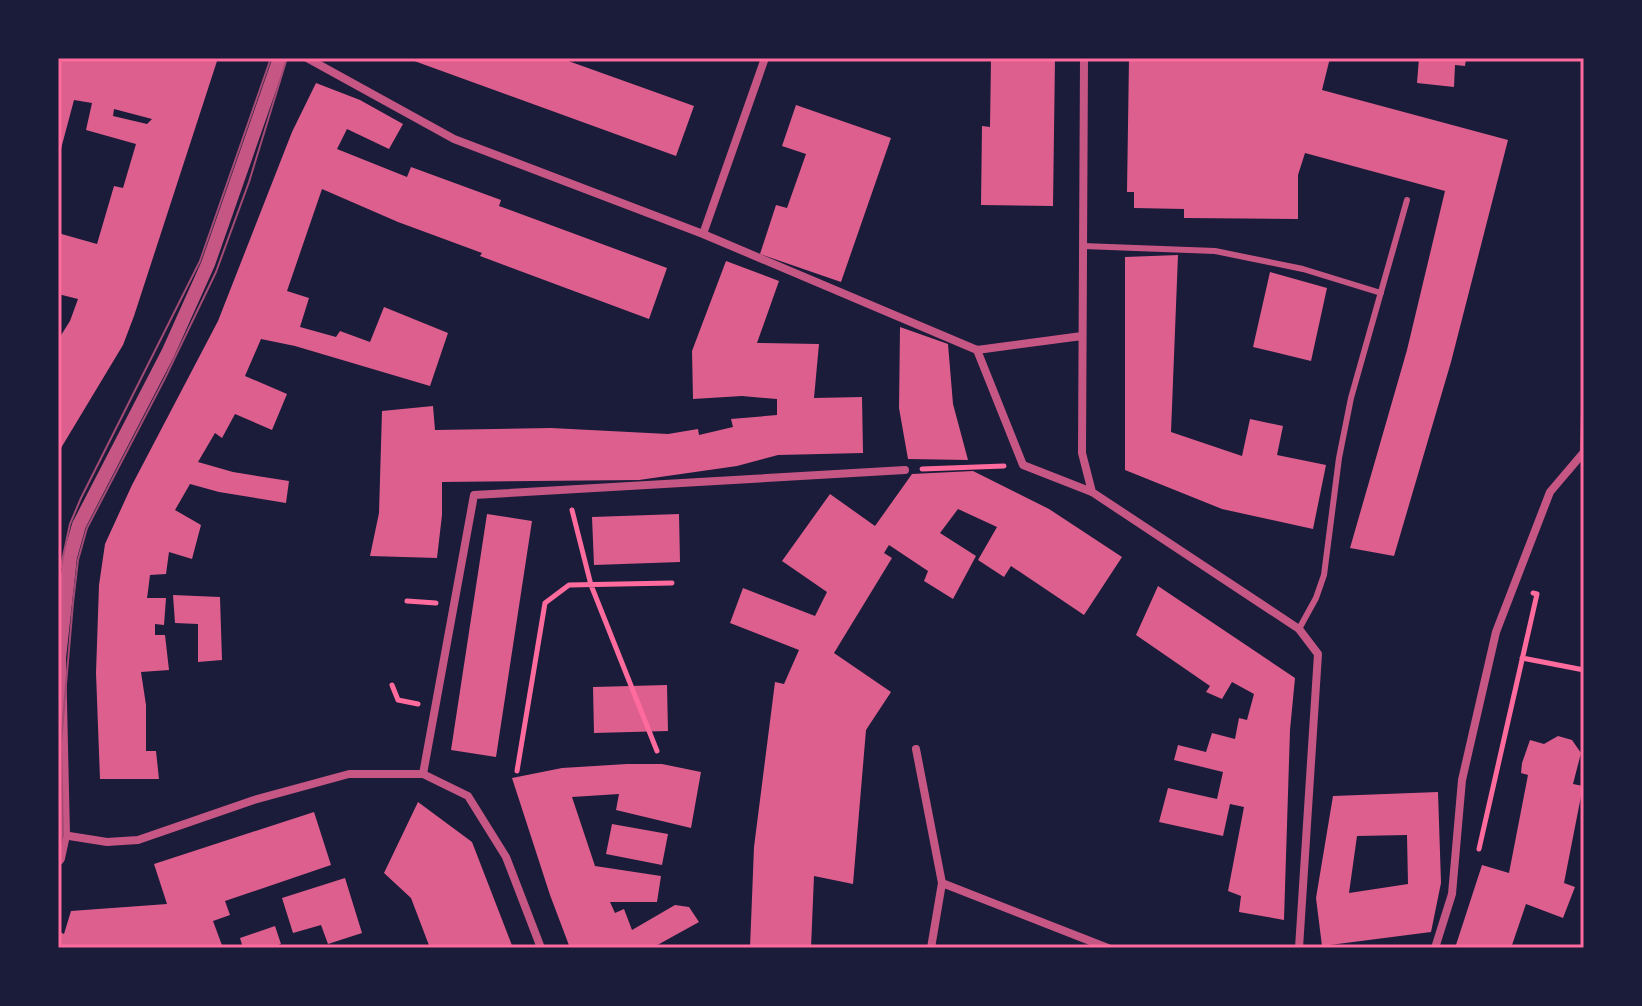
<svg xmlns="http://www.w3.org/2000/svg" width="1642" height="1006" font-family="'Space Grotesk',sans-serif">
  <rect width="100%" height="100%" fill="#1b1b3a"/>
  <!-- building -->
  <path fill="#dd5f8e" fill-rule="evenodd" d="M 58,58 L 218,58 L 134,316 L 123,345 L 58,453 L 58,340 L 70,321 L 78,299 L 58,294 L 58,233 L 97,244 L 114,186 L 123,188 L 136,144 L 86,130 L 92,103 L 74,100 L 58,160 ZM 114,109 L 152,119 L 147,124 L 113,116 Z
    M 406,58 L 560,58 L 694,106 L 676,156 Z
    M 991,58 L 1055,58 L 1053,206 L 981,205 L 982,126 L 990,127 Z
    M 1129,58 L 1330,58 L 1322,90 L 1508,140 L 1451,362 L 1394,556 L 1350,548 L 1407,350 L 1445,191 L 1305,153 L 1298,175 L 1298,219 L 1184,218 L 1184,209 L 1134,208 L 1134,192 L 1127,192 Z
    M 1419,58 L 1466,58 L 1465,66 L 1455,65 L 1454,87 L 1417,83 Z
    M 316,83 L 360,100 L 403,124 L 389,149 L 347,129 L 337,149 L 407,177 L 411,167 L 501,200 L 499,206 L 667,268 L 649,319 L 480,256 L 482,253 L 398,222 L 322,189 L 287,291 L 309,298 L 300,327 L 336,337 L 340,331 L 370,342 L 384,307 L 448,333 L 430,386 L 295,346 L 261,339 L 245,376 L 287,394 L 272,430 L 235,414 L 222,438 L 215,433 L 198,462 L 233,472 L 289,481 L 286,503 L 219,492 L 190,484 L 175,510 L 201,525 L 192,559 L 169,552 L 166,574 L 150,575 L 148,591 L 147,598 L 166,598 L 164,625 L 155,624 L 155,635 L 165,635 L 169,670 L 141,672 L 146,705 L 146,751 L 156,751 L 159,779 L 100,779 L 96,673 L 99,585 L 105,544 L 132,485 L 218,321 L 292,132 Z
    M 796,105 L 891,138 L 841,282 L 760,254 L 776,205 L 787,208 L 806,154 L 782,146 Z
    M 1178,255 L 1171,432 L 1242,456 L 1250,419 L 1283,426 L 1277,455 L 1326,465 L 1313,529 L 1222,509 L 1125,470 L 1125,257 Z
    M 726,261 L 779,281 L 757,343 L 819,344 L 814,398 L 862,397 L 863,453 L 778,455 L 737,466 L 639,480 L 442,482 L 442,515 L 437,558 L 370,556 L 379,513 L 382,411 L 433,406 L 435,430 L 551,428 L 668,434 L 698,429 L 699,435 L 733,427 L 731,419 L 777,415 L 777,399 L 742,396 L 693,399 L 692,351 Z
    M 1270,272 L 1327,288 L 1311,361 L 1253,347 Z
    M 900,327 L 948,344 L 953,404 L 968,460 L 908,459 L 899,408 Z
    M 973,471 L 1049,509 L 1122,557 L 1084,615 L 1011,566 L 1004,577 L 978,560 L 997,527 L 958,509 L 940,533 L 976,556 L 953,599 L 924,581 L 928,571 L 889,545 L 884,553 L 892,558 L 834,653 L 891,692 L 866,730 L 853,884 L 814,876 L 811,948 L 750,948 L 754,847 L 775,682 L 784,684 L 799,650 L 730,623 L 743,588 L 815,616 L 827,592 L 782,561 L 830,494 L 875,526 L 912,474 Z
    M 487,514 L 532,521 L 496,757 L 451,750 Z
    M 679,514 L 680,562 L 594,565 L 592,517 Z
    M 1158,586 L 1295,678 L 1290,730 L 1284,920 L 1239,912 L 1241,896 L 1228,891 L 1244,807 L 1230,804 L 1223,836 L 1159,822 L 1168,788 L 1217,799 L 1223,772 L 1174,760 L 1178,745 L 1206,752 L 1212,733 L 1235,739 L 1239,718 L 1247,720 L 1254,694 L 1232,682 L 1222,699 L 1206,692 L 1210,686 L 1136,635 Z
    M 173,595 L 220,597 L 222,660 L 198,662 L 198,624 L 175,623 Z
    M 667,685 L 668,731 L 594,733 L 593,687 Z
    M 1558,736 L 1572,740 L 1581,753 L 1573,784 L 1583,786 L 1564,883 L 1575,887 L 1563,918 L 1526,904 L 1511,948 L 1455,948 L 1482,865 L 1509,873 L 1528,775 L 1521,773 L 1522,763 L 1530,740 L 1544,744 Z
    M 627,764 L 662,764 L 701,772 L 691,828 L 616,810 L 619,794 L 572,797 L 595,866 L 661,876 L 657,902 L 610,902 L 615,913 L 624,909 L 632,930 L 675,905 L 689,907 L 699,922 L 652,948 L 570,948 L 550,895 L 512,778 L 562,768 Z
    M 1438,792 L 1441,883 L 1431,932 L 1322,946 L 1316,898 L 1333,796 ZM 1407,835 L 1408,884 L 1349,893 L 1357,836 Z
    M 418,802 L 472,842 L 513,948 L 430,948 L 411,898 L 384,873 Z
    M 314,812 L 331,865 L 225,901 L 230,915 L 213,921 L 223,948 L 58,948 L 58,931 L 64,934 L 71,911 L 167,904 L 154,864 Z
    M 612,824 L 668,834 L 662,865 L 606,854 Z
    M 345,878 L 362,933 L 328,944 L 321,925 L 293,933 L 282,898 Z
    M 275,926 L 281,944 L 269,948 L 243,948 L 240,938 Z"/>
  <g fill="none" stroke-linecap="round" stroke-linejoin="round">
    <!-- path -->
    <path stroke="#ff6b9d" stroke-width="5" d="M 922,469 L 1004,466
      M 572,510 L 591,585 L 657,751
      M 407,601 L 436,603
      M 1522,658 L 1584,670
      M 392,685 L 398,700 L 418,704
      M 517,771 L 545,603 L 569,585 L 672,583
      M 1479,849 L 1537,594 L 1533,593"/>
    <!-- service -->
    <path stroke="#c65784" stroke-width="6" d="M 1083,246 L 1215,251 L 1303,269 L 1381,293
      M 1583,453 L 1584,410
      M 1299,629 L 1316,598 L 1324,575 L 1339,458 L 1351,398 L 1407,200"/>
    <!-- minor -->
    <path stroke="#c65784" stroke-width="8" d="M 307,58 L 454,139 L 703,234 L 977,350 L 1082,336
      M 1084,58 L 1082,453 L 1092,492
      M 703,234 L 765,58
      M 977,350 L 1023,465 L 1092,492 L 1299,629 L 1318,654 L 1299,948
      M 916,749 L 942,883
      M 423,774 L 474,495 L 905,470
      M 63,835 L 107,842 L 138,840 L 254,800 L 349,774 L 423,774 L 468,796 L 506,857 L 541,948
      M 931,948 L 942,883 L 1108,948
      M 1435,948 L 1452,894 L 1462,780 L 1496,632 L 1550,492 L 1584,452"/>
    <!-- tertiary -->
    <path stroke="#c65784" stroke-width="14" d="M 58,858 L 63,835 L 59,658 L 70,557 L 79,525 L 168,353 L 208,264 L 280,58"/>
    <!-- tram -->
    <path stroke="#a44b75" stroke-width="2" d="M 58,580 L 70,524 L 81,498 L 200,261 L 271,58
      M 58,850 L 63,835 L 61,743 L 73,603 L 78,560 L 87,528 L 165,378 L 216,272 L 249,182 L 287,58"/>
  </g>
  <!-- border -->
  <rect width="1642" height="1006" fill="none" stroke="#1b1b3a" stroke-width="120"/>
  <rect x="60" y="60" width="1522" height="886" fill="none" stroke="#ff6b9d" stroke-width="3"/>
</svg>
